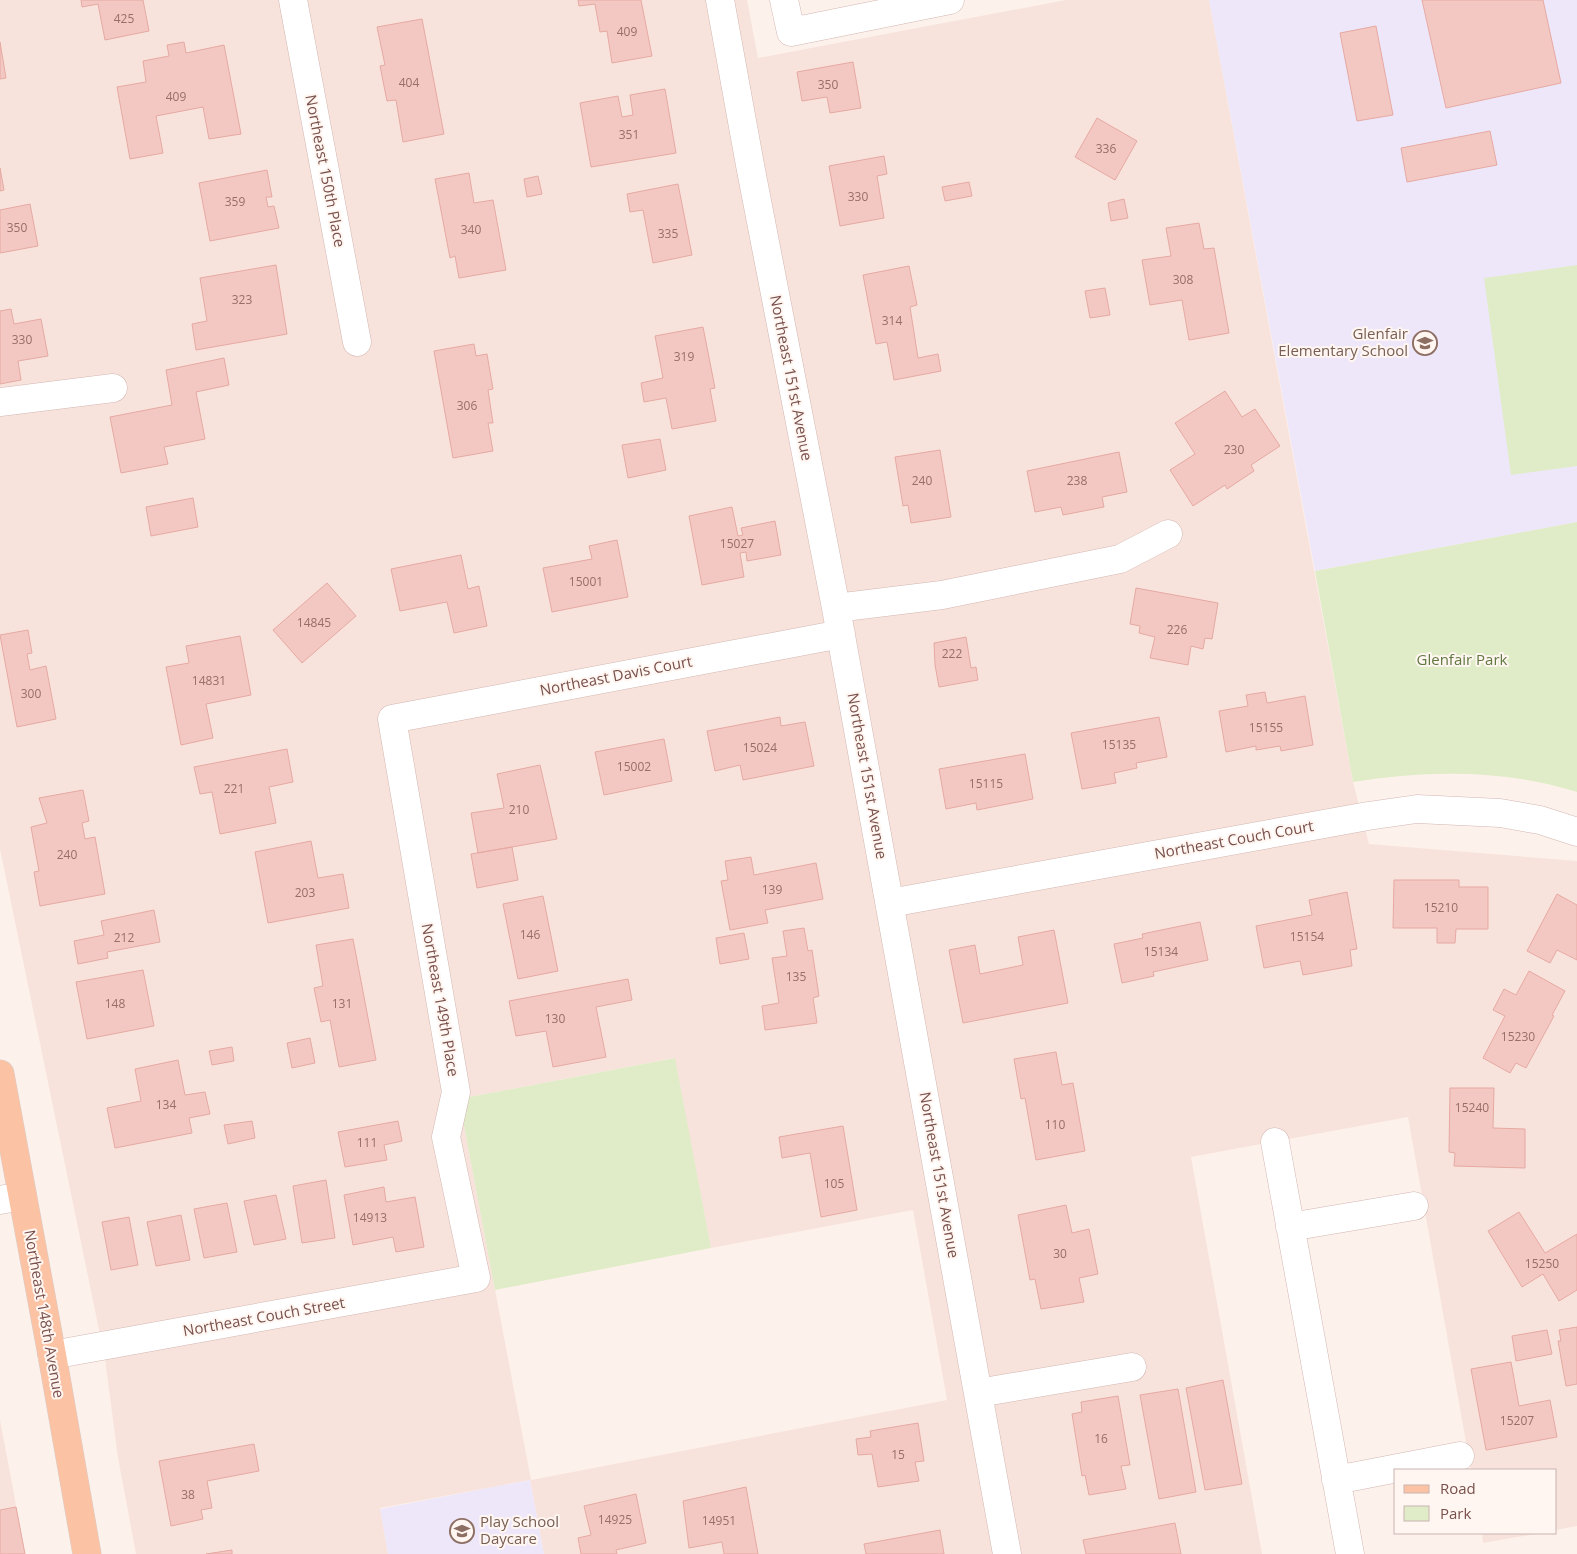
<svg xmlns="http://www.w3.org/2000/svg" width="1577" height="1554" font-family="'Open Sans',sans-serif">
  <rect width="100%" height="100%" fill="#fdf1eb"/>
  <!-- residential -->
  <path fill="#f7e3dc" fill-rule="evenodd" d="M 0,0 L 747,0 L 758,58 L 1066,0 L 1209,0 L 1353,782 L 1369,844 L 1577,861 L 1577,1526 L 1556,1530 L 1556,1470 L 1471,1470 L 1408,1117 L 1191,1157 L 1262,1554 L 544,1554 L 530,1480 L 380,1508 L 388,1554 L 136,1554 L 118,1458 L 105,1359 L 0,849 ZM 674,1058 L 711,1248 L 913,1210 L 947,1400 L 531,1480 L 459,1099 Z
    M 0,1420 L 11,1478 L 25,1554 L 0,1554 Z
    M 1482,1533 L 1541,1533 L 1483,1543 Z"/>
  <!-- education -->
  <path fill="#eee7fa" d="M 1209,0 L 1577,0 L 1577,522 L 1315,571 Z
    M 530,1480 L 544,1554 L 388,1554 L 380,1509 Z"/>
  <!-- green -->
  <path fill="#e0ecc8" d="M 1577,265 L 1577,466 L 1511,475 L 1484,278 Z
    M 1577,522 L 1577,792 C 1505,769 1426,770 1353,782 L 1315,571 Z
    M 675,1058 L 711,1248 L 495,1290 L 459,1099 Z"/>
  <!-- building -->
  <path fill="#f3c8c2" stroke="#e6a9a2" d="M 81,0 L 143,0 L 149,31 L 105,40 L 98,4 L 82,7 Z
    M 578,0 L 641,0 L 652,56 L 612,63 L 607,31 L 600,32 L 595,4 L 579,6 Z
    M 1422,0 L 1543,0 L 1561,83 L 1446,108 Z
    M 422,19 L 444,134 L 403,142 L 396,100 L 387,101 L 380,66 L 385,65 L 377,27 Z
    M 1376,26 L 1393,115 L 1357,121 L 1340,33 Z
    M 0,42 L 6,78 L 0,79 Z
    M 184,42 L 186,53 L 224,45 L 241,134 L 209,139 L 203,107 L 156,116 L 163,153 L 130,159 L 117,87 L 146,82 L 143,61 L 169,56 L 167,45 Z
    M 853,62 L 861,108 L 830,113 L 827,97 L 802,101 L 797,72 Z
    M 665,89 L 676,153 L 591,167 L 580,103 L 618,96 L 622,117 L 633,115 L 630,95 Z
    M 1097,118 L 1137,141 L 1115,180 L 1075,157 Z
    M 1490,131 L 1497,165 L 1407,182 L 1401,148 Z
    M 884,156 L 887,174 L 877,176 L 884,218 L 840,226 L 829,166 Z
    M 0,168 L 4,190 L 0,191 Z
    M 267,170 L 272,197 L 266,197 L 268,207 L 274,206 L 279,228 L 210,241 L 199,183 Z
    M 469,173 L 474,203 L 493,200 L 506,270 L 459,278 L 455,256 L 450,258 L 435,179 Z
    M 538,176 L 542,194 L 527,197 L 524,179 Z
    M 969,182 L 972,196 L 945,201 L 942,187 Z
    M 678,184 L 692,255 L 653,263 L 643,210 L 630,212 L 627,194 Z
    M 1124,199 L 1128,218 L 1111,221 L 1108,203 Z
    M 30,204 L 38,246 L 0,253 L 0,210 Z
    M 1199,223 L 1204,249 L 1214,248 L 1229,333 L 1189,340 L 1182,300 L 1150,305 L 1142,260 L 1171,256 L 1166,228 Z
    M 276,265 L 287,334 L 196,350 L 192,324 L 207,321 L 200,278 Z
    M 909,266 L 917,305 L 910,307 L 918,358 L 938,354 L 941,371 L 894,380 L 887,342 L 876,344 L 863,275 Z
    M 1105,288 L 1110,315 L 1090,318 L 1085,291 Z
    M 11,309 L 14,324 L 41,319 L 48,356 L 18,361 L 21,380 L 0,384 L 0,311 Z
    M 703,327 L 715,388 L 710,389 L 716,421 L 672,429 L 666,398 L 644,402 L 641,383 L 663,378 L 655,336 Z
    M 474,344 L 476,356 L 487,354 L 493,389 L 488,390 L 493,423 L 488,423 L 493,451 L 453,458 L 434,351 Z
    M 224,358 L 229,385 L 196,392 L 205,439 L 164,447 L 168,464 L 121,473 L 110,417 L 172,405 L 166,370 Z
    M 1225,391 L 1242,417 L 1255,409 L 1280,446 L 1251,465 L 1254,471 L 1227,489 L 1225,485 L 1193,506 L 1170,470 L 1195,454 L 1175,423 Z
    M 660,439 L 666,470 L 628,478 L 622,445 Z
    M 940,450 L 951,517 L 911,523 L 908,505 L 903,506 L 895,457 Z
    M 1119,452 L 1127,492 L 1102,497 L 1104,507 L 1063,515 L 1061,507 L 1035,512 L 1027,471 Z
    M 193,498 L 198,527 L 151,536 L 146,507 Z
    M 732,507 L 738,536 L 743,535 L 741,528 L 775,521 L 781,555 L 747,561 L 746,552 L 740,553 L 744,577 L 702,585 L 689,516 Z
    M 617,540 L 628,597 L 552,612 L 543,568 L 592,559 L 589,546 Z
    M 461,555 L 468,589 L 479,586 L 487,626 L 454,633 L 447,602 L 400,611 L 391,569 Z
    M 327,583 L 356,616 L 302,663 L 273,630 Z
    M 1136,588 L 1218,603 L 1212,639 L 1205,638 L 1203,649 L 1191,646 L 1188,665 L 1150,658 L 1155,637 L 1139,633 L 1140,626 L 1130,624 Z
    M 28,630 L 32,653 L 27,654 L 30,670 L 46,666 L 56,719 L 17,727 L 0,635 Z
    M 240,636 L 251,695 L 206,704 L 213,738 L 181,745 L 166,667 L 189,663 L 186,646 Z
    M 966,637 L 971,668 L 976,667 L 978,680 L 939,687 L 935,665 L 934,643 Z
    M 1265,692 L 1267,703 L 1305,696 L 1313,745 L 1281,751 L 1280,746 L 1256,750 L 1256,746 L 1226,752 L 1219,711 L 1248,706 L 1246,695 Z
    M 780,717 L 781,726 L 805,722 L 814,766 L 743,780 L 740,765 L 715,771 L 707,731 Z
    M 1159,717 L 1167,757 L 1136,763 L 1137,768 L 1114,773 L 1116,783 L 1082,789 L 1071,733 Z
    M 664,739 L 672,781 L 604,795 L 595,752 Z
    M 287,749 L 293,782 L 269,787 L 276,823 L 220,834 L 212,792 L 200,794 L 194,767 Z
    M 1025,754 L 1033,799 L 977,810 L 976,803 L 946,809 L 939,769 Z
    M 540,765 L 557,839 L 478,853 L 471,813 L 504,808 L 497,774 Z
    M 83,790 L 89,821 L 82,823 L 85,839 L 95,837 L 105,894 L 40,906 L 34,872 L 39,871 L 31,827 L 47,823 L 39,798 Z
    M 311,841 L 318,878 L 343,874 L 349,908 L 268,923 L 255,852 Z
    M 512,847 L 518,880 L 477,888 L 471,854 Z
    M 751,857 L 754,875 L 816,863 L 823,899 L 765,910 L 768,923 L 730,930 L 721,881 L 728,880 L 725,861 Z
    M 1394,880 L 1459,880 L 1459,887 L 1488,887 L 1488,929 L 1456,929 L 1455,943 L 1437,943 L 1437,928 L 1393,928 Z
    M 1347,892 L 1357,949 L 1350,950 L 1352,966 L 1303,975 L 1300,961 L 1264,968 L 1256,926 L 1312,915 L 1309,900 Z
    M 1557,894 L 1577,905 L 1577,960 L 1557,950 L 1550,963 L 1527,951 Z
    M 543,896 L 558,971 L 518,979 L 503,904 Z
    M 154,910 L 160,942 L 107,952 L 108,958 L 78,964 L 74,941 L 104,935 L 101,921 Z
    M 1200,922 L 1208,960 L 1153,972 L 1154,976 L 1122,983 L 1114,944 L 1143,938 L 1142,934 Z
    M 804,928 L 808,951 L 812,950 L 819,996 L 813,998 L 817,1023 L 765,1030 L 762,1006 L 779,1003 L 772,958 L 787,956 L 783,931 Z
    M 1054,930 L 1068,1003 L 963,1023 L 949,950 L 975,945 L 980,974 L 1023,965 L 1018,937 Z
    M 744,933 L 749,959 L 720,964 L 716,938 Z
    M 353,939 L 376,1060 L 339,1067 L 330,1020 L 321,1022 L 314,988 L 323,986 L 316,945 Z
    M 143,970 L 154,1026 L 87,1039 L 76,982 Z
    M 1529,971 L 1565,991 L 1552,1015 L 1554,1016 L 1526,1068 L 1516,1063 L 1510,1073 L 1483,1058 L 1505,1016 L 1493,1010 L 1504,989 L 1516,995 Z
    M 628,979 L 632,1000 L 596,1007 L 606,1057 L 553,1067 L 546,1031 L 516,1036 L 509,1001 Z
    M 310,1038 L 315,1063 L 292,1068 L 287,1043 Z
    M 232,1047 L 234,1061 L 212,1065 L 209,1051 Z
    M 1056,1052 L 1062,1085 L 1073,1083 L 1085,1151 L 1036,1160 L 1025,1098 L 1021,1099 L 1014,1059 Z
    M 178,1060 L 185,1095 L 205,1092 L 210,1114 L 189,1118 L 192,1133 L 115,1148 L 107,1108 L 141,1101 L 135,1069 Z
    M 1450,1088 L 1494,1088 L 1493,1128 L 1525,1129 L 1525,1168 L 1454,1166 L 1455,1153 L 1449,1152 Z
    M 252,1121 L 255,1138 L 228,1144 L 224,1125 Z
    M 398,1121 L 402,1141 L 384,1145 L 387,1160 L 345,1167 L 338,1132 Z
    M 843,1126 L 857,1210 L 821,1217 L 810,1153 L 782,1158 L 779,1137 Z
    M 326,1180 L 335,1238 L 302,1243 L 293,1186 Z
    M 384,1187 L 386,1202 L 415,1197 L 424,1247 L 396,1252 L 393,1237 L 353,1245 L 344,1195 Z
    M 276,1195 L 286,1239 L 254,1245 L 244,1201 Z
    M 227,1203 L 237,1252 L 204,1258 L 194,1209 Z
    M 1066,1205 L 1072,1233 L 1089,1229 L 1098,1274 L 1079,1278 L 1084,1302 L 1041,1309 L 1035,1279 L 1030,1280 L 1018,1215 Z
    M 1519,1212 L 1545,1253 L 1577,1234 L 1577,1290 L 1559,1301 L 1543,1274 L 1522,1287 L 1488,1231 Z
    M 181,1215 L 190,1260 L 156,1266 L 147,1222 Z
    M 129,1217 L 138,1265 L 111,1270 L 102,1222 Z
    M 1577,1327 L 1577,1384 L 1566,1386 L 1558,1341 L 1561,1341 L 1559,1330 Z
    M 1547,1330 L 1552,1354 L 1516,1361 L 1512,1336 Z
    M 1511,1362 L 1519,1406 L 1550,1400 L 1557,1437 L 1486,1450 L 1471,1369 Z
    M 1223,1380 L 1242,1484 L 1205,1490 L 1186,1388 Z
    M 1178,1389 L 1196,1492 L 1159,1499 L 1140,1395 Z
    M 1118,1396 L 1130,1465 L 1121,1466 L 1126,1489 L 1089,1495 L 1085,1475 L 1082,1476 L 1072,1414 L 1082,1412 L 1081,1402 Z
    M 918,1423 L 924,1461 L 915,1462 L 919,1481 L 878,1487 L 872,1454 L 858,1455 L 856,1439 L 871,1437 L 870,1431 Z
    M 254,1444 L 259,1471 L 207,1481 L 212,1508 L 201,1510 L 203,1519 L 171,1526 L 159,1461 Z
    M 746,1487 L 758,1554 L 724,1554 L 722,1542 L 689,1548 L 683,1501 Z
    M 636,1494 L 646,1543 L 616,1550 L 617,1554 L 581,1554 L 578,1538 L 591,1535 L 584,1506 Z
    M 16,1507 L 25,1554 L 0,1554 L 0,1510 Z
    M 1175,1523 L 1181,1554 L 1086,1554 L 1083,1540 Z
    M 940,1530 L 944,1554 L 866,1554 L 864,1544 Z
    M 232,1550 L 232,1554 L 206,1554 Z"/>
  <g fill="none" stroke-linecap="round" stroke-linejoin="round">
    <defs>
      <path id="minor" d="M 293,0 L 357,342
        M 720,0 L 750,165 L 836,608 L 1007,1554
        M 784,0 L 791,32 L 950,0
        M 0,402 L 113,388
        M 836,608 L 942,595 L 1120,559 L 1168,534
        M 890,903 L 1368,816 L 1417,809 L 1500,813 L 1540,820 L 1577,832
        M 1275,1142 L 1350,1554
        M 0,1200 L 22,1196
        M 1290,1227 L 1414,1206
        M 52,1355 L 476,1278 L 446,1137 L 456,1092 L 392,719 L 841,634
        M 978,1393 L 1132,1367
        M 1336,1480 L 1460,1456"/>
      <path id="major" d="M 0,1074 L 52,1355 L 87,1554"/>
    </defs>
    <!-- minor casing -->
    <use href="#minor" stroke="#d3b7b2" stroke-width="29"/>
    <!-- major casing -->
    <use href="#major" stroke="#d9cecd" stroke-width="29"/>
    <!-- minor -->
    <use href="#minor" stroke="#fff" stroke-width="28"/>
    <!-- major -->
    <use href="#major" stroke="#fbc2a3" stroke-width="28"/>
  </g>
  <!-- icons -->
  <defs>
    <symbol id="school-ring" viewBox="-11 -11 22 22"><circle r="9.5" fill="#fff6f1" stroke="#8d6e63" stroke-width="1.5"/><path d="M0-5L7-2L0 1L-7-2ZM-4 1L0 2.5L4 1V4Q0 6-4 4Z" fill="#8d6e63"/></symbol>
  </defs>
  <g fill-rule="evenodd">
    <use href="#school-ring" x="1411" y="329" width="28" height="28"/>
    <use href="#school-ring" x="448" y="1517" width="28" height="28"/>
  </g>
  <g text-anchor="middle" stroke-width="4" stroke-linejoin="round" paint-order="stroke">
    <!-- number labels -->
    <g font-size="12" fill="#986e6a">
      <text x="124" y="23">425</text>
      <text x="627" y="36">409</text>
      <text x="409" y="87">404</text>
      <text x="828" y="89">350</text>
      <text x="176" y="101">409</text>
      <text x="629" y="139">351</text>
      <text x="1106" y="153">336</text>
      <text x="858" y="201">330</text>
      <text x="235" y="206">359</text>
      <text x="17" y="232">350</text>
      <text x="471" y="234">340</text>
      <text x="668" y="238">335</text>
      <text x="1183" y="284">308</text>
      <text x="242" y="304">323</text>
      <text x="892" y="325">314</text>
      <text x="22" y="344">330</text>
      <text x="684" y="361">319</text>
      <text x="467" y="410">306</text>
      <text x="1234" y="454">230</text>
      <text x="922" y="485">240</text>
      <text x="1077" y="485">238</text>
      <text x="737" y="548">15027</text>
      <text x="586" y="586">15001</text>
      <text x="314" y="627">14845</text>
      <text x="1177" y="634">226</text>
      <text x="952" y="658">222</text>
      <text x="209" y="685">14831</text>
      <text x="31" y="698">300</text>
      <text x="1266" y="732">15155</text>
      <text x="1119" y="749">15135</text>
      <text x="760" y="752">15024</text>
      <text x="634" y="771">15002</text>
      <text x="986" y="788">15115</text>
      <text x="234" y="793">221</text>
      <text x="519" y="814">210</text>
      <text x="67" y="859">240</text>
      <text x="772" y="894">139</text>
      <text x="305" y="897">203</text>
      <text x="1441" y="912">15210</text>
      <text x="530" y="939">146</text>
      <text x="1307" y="941">15154</text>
      <text x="124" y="942">212</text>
      <text x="1161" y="956">15134</text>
      <text x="796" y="981">135</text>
      <text x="115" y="1008">148</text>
      <text x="342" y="1008">131</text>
      <text x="555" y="1023">130</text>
      <text x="1518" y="1041">15230</text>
      <text x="166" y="1109">134</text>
      <text x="1472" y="1112">15240</text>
      <text x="1055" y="1129">110</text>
      <text x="367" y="1147">111</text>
      <text x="834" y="1188">105</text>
      <text x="370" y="1222">14913</text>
      <text x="1060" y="1258">30</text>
      <text x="1542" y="1268">15250</text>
      <text x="1517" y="1425">15207</text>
      <text x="1101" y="1443">16</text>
      <text x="898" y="1459">15</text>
      <text x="188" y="1499">38</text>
      <text x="615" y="1524">14925</text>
      <text x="719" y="1525">14951</text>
    </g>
    <!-- street labels -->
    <g font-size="15" fill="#79504c" stroke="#fff6f1">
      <text transform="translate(325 171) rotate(79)" y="5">Northeast 150th Place</text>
      <text transform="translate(791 378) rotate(79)" y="5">Northeast 151st Avenue</text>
      <text transform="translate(616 676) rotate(-11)" y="5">Northeast Davis Court</text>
      <text transform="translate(867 776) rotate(80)" y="5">Northeast 151st Avenue</text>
      <text transform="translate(1234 840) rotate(-10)" y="5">Northeast Couch Court</text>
      <text transform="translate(440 1000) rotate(80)" y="5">Northeast 149th Place</text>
      <text transform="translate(939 1175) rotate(80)" y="5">Northeast 151st Avenue</text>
      <text transform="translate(44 1314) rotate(80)" y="5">Northeast 148th Avenue</text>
      <text transform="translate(264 1317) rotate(-10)" y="5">Northeast Couch Street</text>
    </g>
    <!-- education labels -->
    <g font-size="15" fill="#785e54" stroke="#fff6f1" text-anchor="end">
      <text x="1408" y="339">Glenfair<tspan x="1408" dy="17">Elementary School</tspan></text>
      <text x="480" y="1527" text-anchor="start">Play School<tspan x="480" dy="17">Daycare</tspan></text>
    </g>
    <!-- park labels -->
    <g font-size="15" fill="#617941" stroke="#fff6f1">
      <text x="1462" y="665">Glenfair Park</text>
    </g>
  </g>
  <!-- legend -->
  <rect x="1394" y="1469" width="162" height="65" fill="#fff6f1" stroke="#c9b4af"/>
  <rect x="1404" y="1485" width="25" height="8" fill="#fbc2a3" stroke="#c9b4af"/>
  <text x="1440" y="1494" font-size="15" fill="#79504c">Road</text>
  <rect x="1404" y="1506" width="25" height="15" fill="#e0ecc8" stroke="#c9b4af"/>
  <text x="1440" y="1519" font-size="15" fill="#79504c">Park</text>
</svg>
